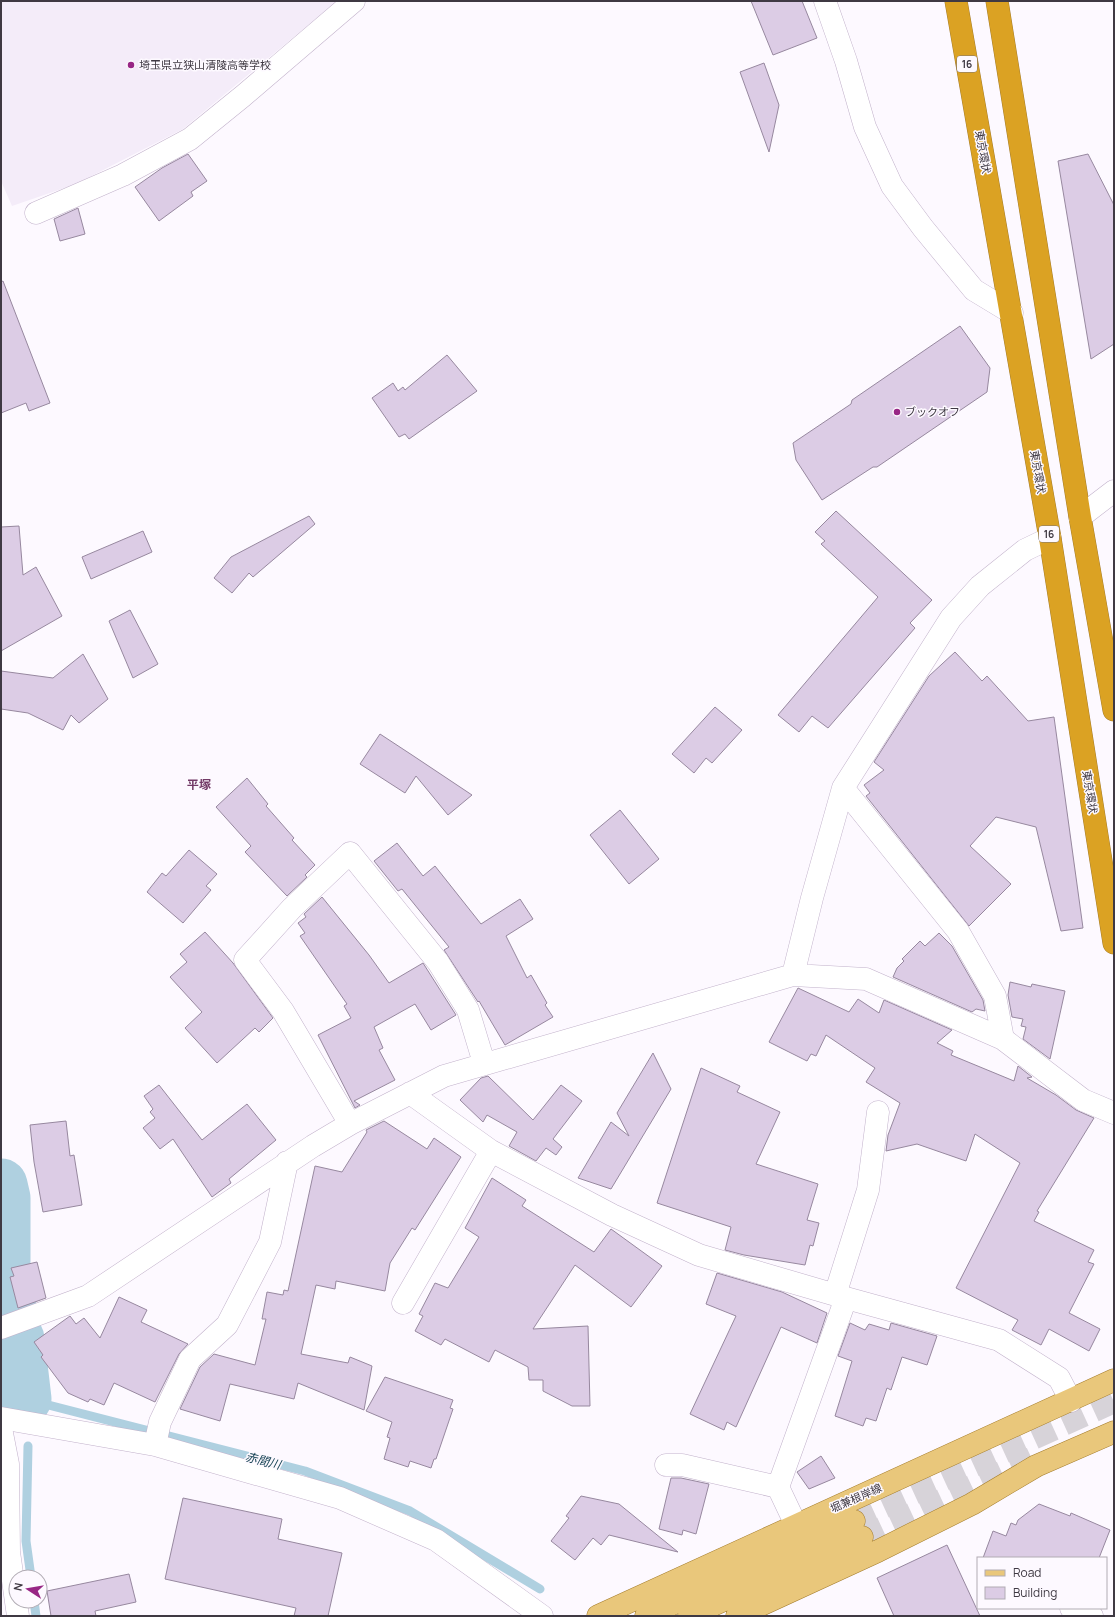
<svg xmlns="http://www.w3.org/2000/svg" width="1115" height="1617" font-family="Manrope,'Noto Sans JP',sans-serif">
  <rect width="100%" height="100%" fill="#fdf9ff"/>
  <!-- built -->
  <path fill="#f4ecf9" d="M 1,1 L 337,1 L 183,129 L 76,184 L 12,206 L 1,181 Z"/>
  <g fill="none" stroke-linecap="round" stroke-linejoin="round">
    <!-- stream -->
    <path stroke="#afd0e0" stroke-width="9" d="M 25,1399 L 305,1471 L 410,1511 L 540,1589
      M 28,1446 L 26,1541 L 31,1577
      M 34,1601 L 36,1616"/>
    <!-- river -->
    <path stroke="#afd0e0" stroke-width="53" d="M 1,1185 L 4,1198 L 4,1285 L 10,1307
      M 18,1339 L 25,1399"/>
  </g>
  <!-- building -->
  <path fill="#dccce5" stroke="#97889f" d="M 751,1 L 802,1 L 817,38 L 773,55 Z
    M 764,63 L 779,105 L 769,152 L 740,72 Z
    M 188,154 L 207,181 L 191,192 L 193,196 L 159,221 L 135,187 L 162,168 Z
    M 1088,154 L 1114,205 L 1114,344 L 1091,359 L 1058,161 Z
    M 78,208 L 85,234 L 60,241 L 54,219 Z
    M 3,281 L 50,403 L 29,411 L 26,403 L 1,413 L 1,282 Z
    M 960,326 L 990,368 L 987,392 L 877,467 L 873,467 L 822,500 L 796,460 L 793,443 L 851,404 L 852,400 Z
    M 447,355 L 477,391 L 409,439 L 405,434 L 399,437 L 372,398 L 393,383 L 398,391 L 403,387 L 405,390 Z
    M 836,511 L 932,600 L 910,623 L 915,628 L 828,728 L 812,716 L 799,732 L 778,715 L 878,597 L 821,544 L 825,541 L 815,532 Z
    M 309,516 L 315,524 L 253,577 L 249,573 L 232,593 L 214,578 L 231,557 Z
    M 19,526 L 23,575 L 36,567 L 62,616 L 1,651 L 1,527 Z
    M 143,531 L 152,552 L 91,579 L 82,557 Z
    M 130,610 L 158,664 L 133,678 L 109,621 Z
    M 955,652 L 982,681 L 987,676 L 1028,721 L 1054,717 L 1083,928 L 1061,931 L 1036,827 L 996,817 L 970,846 L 1011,884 L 969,926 L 866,796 L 870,793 L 864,785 L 884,770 L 874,762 L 929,676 Z
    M 83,654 L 108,699 L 79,723 L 71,715 L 63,730 L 28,713 L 1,709 L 1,671 L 53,678 Z
    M 715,707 L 742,730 L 712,763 L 706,758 L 694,773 L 672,754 Z
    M 380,734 L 412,755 L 472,795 L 448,815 L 416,776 L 405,793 L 360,764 Z
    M 247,778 L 268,804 L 266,806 L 294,838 L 292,840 L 315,865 L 305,875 L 307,877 L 287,896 L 245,852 L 251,846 L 216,807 Z
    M 620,810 L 659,859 L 629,884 L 590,835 Z
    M 397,843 L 423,876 L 435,866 L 481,924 L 520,899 L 533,919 L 506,936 L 527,978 L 531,975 L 547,1003 L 545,1005 L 553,1017 L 505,1045 L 479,1001 L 478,1002 L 444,950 L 449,947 L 402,889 L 398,891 L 374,861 Z
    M 189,850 L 217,874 L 206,886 L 211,890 L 183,923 L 147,892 L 162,873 L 166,876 Z
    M 322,897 L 369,955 L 389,983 L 423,963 L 456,1015 L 431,1030 L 415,1004 L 374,1027 L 383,1048 L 379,1050 L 395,1080 L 354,1101 L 360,1105 L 355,1108 L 318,1035 L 351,1018 L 344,1006 L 347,1004 L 300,936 L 305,933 L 298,923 L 306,917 L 304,914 Z
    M 205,932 L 233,963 L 273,1018 L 259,1032 L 255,1028 L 217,1063 L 185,1028 L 202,1012 L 170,977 L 187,962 L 180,954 Z
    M 939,933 L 952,946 L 983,1000 L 985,1011 L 976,1009 L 972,1012 L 893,977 L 897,968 L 904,961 L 902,959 L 920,941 L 925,946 Z
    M 1010,982 L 1031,987 L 1032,984 L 1065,991 L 1050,1059 L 1023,1039 L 1026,1027 L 1021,1026 L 1023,1019 L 1012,1017 L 1008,995 Z
    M 798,988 L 849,1012 L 858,999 L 879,1013 L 884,1000 L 952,1030 L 937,1043 L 953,1051 L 951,1055 L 1014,1081 L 1018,1066 L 1032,1077 L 1027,1078 L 1056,1095 L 1076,1110 L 1094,1118 L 1037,1211 L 1039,1212 L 1034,1221 L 1094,1250 L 1088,1262 L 1094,1264 L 1069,1313 L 1100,1329 L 1089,1351 L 1049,1329 L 1041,1345 L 1012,1330 L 1018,1320 L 956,1288 L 1020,1163 L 975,1134 L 966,1161 L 917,1144 L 886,1151 L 888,1135 L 900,1103 L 866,1082 L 875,1068 L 826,1035 L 816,1056 L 811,1054 L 807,1061 L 769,1042 Z
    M 653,1053 L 671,1089 L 611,1189 L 578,1178 L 611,1122 L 629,1136 L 617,1113 Z
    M 701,1068 L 740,1086 L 737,1092 L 780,1112 L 756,1164 L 818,1184 L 807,1220 L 819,1223 L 813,1246 L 810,1245 L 805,1265 L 744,1255 L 725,1250 L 731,1227 L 657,1203 Z
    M 488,1076 L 533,1120 L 561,1085 L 582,1101 L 553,1139 L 562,1147 L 556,1155 L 546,1148 L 536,1161 L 509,1146 L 517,1132 L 487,1115 L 483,1122 L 460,1100 L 481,1078 Z
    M 159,1085 L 202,1140 L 247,1104 L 276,1140 L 229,1179 L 231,1183 L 212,1197 L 173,1139 L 160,1149 L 143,1128 L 155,1118 L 150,1112 L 153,1109 L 144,1096 Z
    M 66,1121 L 70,1156 L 74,1155 L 82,1205 L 43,1212 L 34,1162 L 30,1125 Z
    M 384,1121 L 427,1149 L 434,1138 L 461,1157 L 415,1230 L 412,1228 L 390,1263 L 385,1291 L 336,1281 L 335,1289 L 316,1285 L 301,1354 L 348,1363 L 350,1357 L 372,1366 L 364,1410 L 298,1383 L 294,1399 L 230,1384 L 220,1421 L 180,1409 L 200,1367 L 214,1354 L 255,1365 L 266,1319 L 262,1319 L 267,1292 L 283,1295 L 284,1290 L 288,1291 L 315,1166 L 342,1172 L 367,1132 L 366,1130 Z
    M 492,1178 L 526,1200 L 522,1206 L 594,1252 L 611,1229 L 662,1266 L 631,1307 L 575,1265 L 533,1329 L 588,1326 L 590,1406 L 572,1406 L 543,1391 L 543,1380 L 529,1380 L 528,1367 L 495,1350 L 489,1362 L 445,1339 L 441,1345 L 415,1331 L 423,1316 L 419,1314 L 435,1283 L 448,1288 L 479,1237 L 465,1228 Z
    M 37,1262 L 46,1298 L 18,1308 L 10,1277 L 14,1276 L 11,1268 Z
    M 717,1273 L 782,1292 L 827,1313 L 817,1343 L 781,1327 L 736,1427 L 727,1422 L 724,1430 L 690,1414 L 736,1316 L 706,1304 Z
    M 119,1297 L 147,1310 L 141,1322 L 188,1344 L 179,1354 L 155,1402 L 114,1383 L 104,1405 L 90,1399 L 88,1402 L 68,1393 L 41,1357 L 43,1355 L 34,1342 L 70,1316 L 76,1324 L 84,1318 L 100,1338 Z
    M 850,1323 L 865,1330 L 869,1324 L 889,1330 L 891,1323 L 937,1336 L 927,1365 L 902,1357 L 891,1390 L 887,1388 L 876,1421 L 866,1418 L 863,1426 L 835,1416 L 852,1361 L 838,1356 Z
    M 385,1377 L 453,1400 L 450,1408 L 453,1409 L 436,1459 L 434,1459 L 431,1468 L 410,1461 L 408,1467 L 384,1459 L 390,1438 L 387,1437 L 392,1422 L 366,1411 Z
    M 821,1456 L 835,1478 L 809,1489 L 797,1472 Z
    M 671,1478 L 681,1478 L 709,1484 L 696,1534 L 683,1530 L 682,1535 L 659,1529 Z
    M 581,1496 L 619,1504 L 678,1552 L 609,1535 L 601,1545 L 593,1538 L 575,1560 L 551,1541 L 569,1518 L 566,1516 Z
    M 183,1498 L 282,1519 L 278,1539 L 342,1553 L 328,1616 L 294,1616 L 296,1608 L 165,1579 Z
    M 1039,1504 L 1070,1516 L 1071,1513 L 1110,1530 L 1099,1558 L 983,1558 L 993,1531 L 1006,1536 L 1011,1523 L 1016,1525 L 1018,1520 Z
    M 947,1545 L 980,1616 L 894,1616 L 877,1578 Z
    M 129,1574 L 136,1602 L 95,1611 L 96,1616 L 51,1616 L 47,1591 Z"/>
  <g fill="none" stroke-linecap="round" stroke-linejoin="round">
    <!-- major-tunnel -->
    <path stroke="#d7d3d9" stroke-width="22" stroke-dasharray="22 11" stroke-linecap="butt" d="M 854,1521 L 1114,1402
      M 862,1537 L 1040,1454"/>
    <defs>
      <path id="minor" d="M 825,1 L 846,61 L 865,127 L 892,186 L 923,228 L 974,290 L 1012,313
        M 36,213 L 123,175 L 190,139 L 243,96 L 354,1
        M 1080,517 L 1114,491
        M 843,788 L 958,931 L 995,996 L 1003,1039
        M 793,975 L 812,898 L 843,788 L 951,618 L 980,586 L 1025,550 L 1050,538
        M 410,1093 L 491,1151 L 612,1215 L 699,1255 L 846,1298 L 999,1340 L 1059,1378 L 1071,1401
        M 350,1124 L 283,1011 L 245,960 L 292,908 L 350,853 L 438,962 L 468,1010 L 484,1063
        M 835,1295 L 868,1190 L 878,1112
        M 403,1303 L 491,1151
        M 1,1328 L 88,1296 L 313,1146 L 350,1124 L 444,1076 L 793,975 L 866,979 L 1003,1039 L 1083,1100 L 1114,1113
        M 1,1418 L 155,1445 L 340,1498 L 436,1540 L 542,1616
        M 1,1428 L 8,1464 L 9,1552 L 18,1616
        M 155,1445 L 160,1422 L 190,1359 L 227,1325 L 270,1242 L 287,1162
        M 666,1465 L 682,1465 L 778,1487
        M 796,1525 L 778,1487 L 846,1298
        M 1071,1608 L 1092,1616"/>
      <path id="major" d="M 598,1616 L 1114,1380
        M 646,1616 L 854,1521
        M 689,1616 L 862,1537
        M 737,1616 L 878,1551 L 972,1504 L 1036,1466 L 1114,1432"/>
      <path id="highway" d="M 956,1 L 1050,538 L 1114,943
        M 997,1 L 1080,517 L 1114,710"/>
    </defs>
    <!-- minor casing -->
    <use href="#minor" stroke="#c2b2cb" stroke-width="23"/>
    <!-- major casing -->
    <use href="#major" stroke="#a47d2e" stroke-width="23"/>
    <!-- highway casing -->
    <use href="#highway" stroke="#a47d2e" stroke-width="23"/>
    <!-- minor -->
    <use href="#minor" stroke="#fff" stroke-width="22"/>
    <!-- major -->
    <use href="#major" stroke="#e9c77b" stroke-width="22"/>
    <!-- highway -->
    <use href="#highway" stroke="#dba223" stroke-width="22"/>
  </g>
  <!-- markers -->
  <g fill="#982685" stroke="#fdf9ff" stroke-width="1.5">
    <circle cx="131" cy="65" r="4"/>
    <circle cx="897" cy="412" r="4"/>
  </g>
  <g text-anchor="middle" stroke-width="3" stroke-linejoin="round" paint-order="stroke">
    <!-- shield labels -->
    <g fill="#fdf9ff" stroke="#78737b" stroke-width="1">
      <rect x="957" y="56" width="20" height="16" rx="3"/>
      <rect x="1039" y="526" width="20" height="16" rx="3"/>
    </g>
    <g font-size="10" font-weight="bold" fill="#3f3943">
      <text x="967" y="68">16</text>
      <text x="1049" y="538">16</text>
    </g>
    <!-- poi labels -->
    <g font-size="11" fill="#3f3943" stroke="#fdf9ff" text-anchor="start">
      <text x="139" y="69">埼玉県立狭山清陵高等学校</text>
      <text x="905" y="416">ブックオフ</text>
    </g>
    <!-- street labels -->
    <g font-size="11" fill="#3f3943" stroke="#fdf9ff">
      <text transform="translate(983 152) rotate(80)" y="4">東京環状</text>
      <text transform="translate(1038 472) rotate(80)" y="4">東京環状</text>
      <text transform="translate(1090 792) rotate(81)" y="4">東京環状</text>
      <text transform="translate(856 1498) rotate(-24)" y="4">堀兼根岸線</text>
    </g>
    <!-- neighbourhood labels -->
    <g font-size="12" font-weight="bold" fill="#723966" stroke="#fdf9ff">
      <text x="199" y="789">平塚</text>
    </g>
    <!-- water labels -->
    <g font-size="12" font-style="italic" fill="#123f51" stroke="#fdf9ff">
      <text transform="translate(263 1461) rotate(14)" y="4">赤間川</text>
    </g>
  </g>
  <!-- border -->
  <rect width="1115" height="1617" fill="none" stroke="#3f3943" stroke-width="4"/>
  <!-- legend -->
  <rect x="977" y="1557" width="130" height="52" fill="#fdf9ff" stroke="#b1acb4"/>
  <rect x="985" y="1570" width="20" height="6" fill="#e9c77b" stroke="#b1acb4"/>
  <text x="1013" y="1577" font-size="12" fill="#3f3943">Road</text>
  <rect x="985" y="1587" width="20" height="12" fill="#dccce5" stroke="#b1acb4"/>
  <text x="1013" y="1597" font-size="12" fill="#3f3943">Building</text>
  <!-- north arrow -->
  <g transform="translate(28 1589) rotate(282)"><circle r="19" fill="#fdf9ff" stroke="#b1acb4"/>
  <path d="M0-3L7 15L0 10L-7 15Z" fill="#982685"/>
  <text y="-6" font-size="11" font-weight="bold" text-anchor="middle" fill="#3f3943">N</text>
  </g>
</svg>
